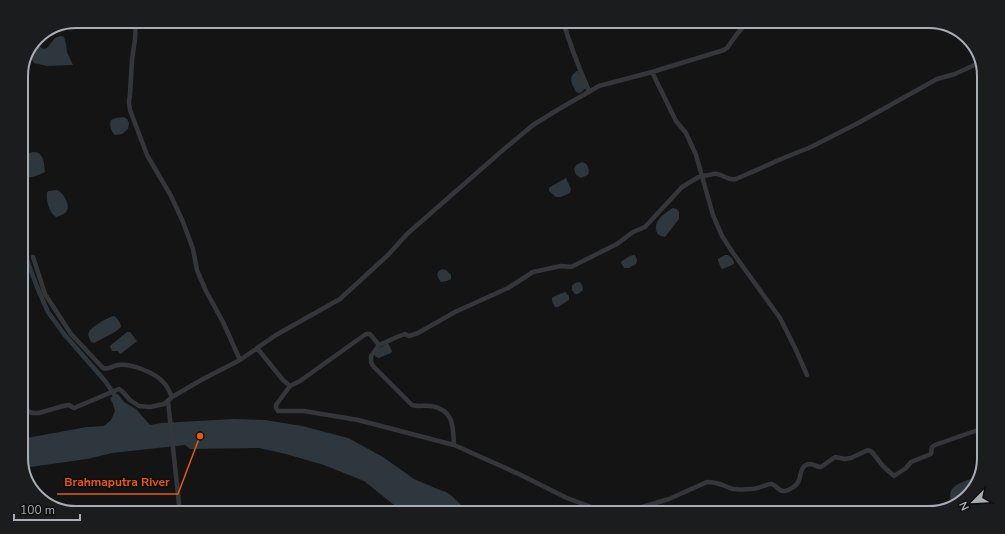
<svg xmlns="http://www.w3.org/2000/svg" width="1005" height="534" font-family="'Nunito Sans',sans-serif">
  <rect width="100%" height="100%" fill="#141415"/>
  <!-- water -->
  <path fill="#2e373d" d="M 60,36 L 64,37 L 66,44 L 67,52 L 73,65 L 47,66 L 34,63 C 28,54 31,51 35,42 L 43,49 L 47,48 L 55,38 Z
    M 577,71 L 578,71 L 586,88 L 580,93 L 576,92 C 572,83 567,78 577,71 Z
    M 124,117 L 127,119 L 129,123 L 128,129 L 122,134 L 115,135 C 111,132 109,125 111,120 L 116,118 Z
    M 33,152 C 44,152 44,163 45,172 C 37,176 29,179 21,177 L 21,155 Z
    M 582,162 C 588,163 590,170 588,175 L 581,178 L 576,175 L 574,169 L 576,165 Z
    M 566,178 L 571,189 L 570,193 L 561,197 L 556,197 L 549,191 L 549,188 L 550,187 Z
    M 57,190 C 63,192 70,204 67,210 C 66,214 59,216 56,217 C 49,212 46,201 47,192 L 49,191 Z
    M 673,208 L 677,209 L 679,212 L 679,219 L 665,237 C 660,236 657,235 656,230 C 654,220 665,213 673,208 Z
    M 633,255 L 635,255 L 637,260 L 636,264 L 629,268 L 624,268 L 621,263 L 622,261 L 628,257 Z
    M 725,255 L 728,255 L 732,258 L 734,262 L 734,264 L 723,269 L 721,268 L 718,261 L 718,259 Z
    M 442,269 L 446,270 L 451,275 L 451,279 L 447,281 L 441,282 C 439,279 436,276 438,272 Z
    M 579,282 C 582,283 583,287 583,290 L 578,294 L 575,294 L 572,290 L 572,286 L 575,283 Z
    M 565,292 L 569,296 L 569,300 L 558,307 L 555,307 L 552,301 L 552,298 L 555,296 Z
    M 113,316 C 117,317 121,323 121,327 L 115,332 L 94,343 L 91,342 C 90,339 87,335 89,332 C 91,327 107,318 113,316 Z
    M 127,332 L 130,332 L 137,341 L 122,353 L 120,354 L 118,351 L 112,351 L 110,347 L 111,345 Z
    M 388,343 L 392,351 L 391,353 L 379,358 L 376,357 L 374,354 L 379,348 Z
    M 118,394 L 124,402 L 136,409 L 150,425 L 162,423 L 234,419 L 265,420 L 302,426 L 348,438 L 383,457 L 414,479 L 440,490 L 446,492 L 452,496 L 464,508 L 472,513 L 401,513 L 394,505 L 364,481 L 324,465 L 286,454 L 259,448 L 190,449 L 185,445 L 112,453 L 87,459 L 23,468 L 21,462 L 21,439 L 87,427 L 104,426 L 111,420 L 115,411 L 113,404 L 110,398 Z
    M 980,476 L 978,483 L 957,506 L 951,507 C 951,502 949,495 951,491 C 954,483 972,479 980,476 Z"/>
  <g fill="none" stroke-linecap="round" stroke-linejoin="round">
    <!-- canal -->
    <path stroke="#2e373d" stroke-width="4.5" d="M 26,257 L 37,287 L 48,312 L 64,334 L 106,382 L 115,396 L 118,399"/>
    <!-- minor -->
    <path stroke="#35363a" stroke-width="4.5" d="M 136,21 L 135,39 L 132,60 L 130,94 L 129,102 L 130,110 L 147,155 L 171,196 L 183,222 L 193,249 L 197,270 L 206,291 L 223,322 L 240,360
      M 563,21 C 570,45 579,68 589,91
      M 652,72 L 676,121 L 686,133 L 696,155 L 713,215 L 722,236 L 733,253 L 780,318 L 796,350 L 807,375
      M 33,257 L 45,294 L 71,334 L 103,368 C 109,370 112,366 118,365 C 131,363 156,373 164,383 C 168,387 170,393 172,397
      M 379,345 L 397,337 L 405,334 L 409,336 L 418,333 L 455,312 L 508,288 L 533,272 L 561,266 L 571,267 L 617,244 L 633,232 L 645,227 L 682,187 L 702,175 C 709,177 711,173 717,174 C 725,175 727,181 736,179 L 786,157 L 811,147 L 860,122 L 937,79 L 955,74 L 981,62
      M 257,348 L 283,380 L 290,386 L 300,381 L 356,341 L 366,334 L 370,334 L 379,345 L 371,356 L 371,362 L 373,366 L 412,405 C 418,407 424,405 431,406 C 454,410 453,426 454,445 L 521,475 L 567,498 L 597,509 L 605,513
      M 290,386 L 276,405 L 276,408 L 278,411 L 304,411 L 358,420 L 454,445
      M 168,401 L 180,513
      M 21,409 L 33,413 L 39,413 L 63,406 L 69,405 L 74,408 L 119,389 L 122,391 L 130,400 L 139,406 L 150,407 L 164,404 L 172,397 L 203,379 L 240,360 L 276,335 L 340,299 L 388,255 L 407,234 L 503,150 L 533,125 L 559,109 L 599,86 L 652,72 L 724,50 L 727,48 C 734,39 740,27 751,21
      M 628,513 L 632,510 L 669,499 L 707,482 C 713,482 718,483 725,486 C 727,487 730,488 733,489 C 739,490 746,489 752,489 C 758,489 769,483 772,484 C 777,486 779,492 785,491 C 790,490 798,485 799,480 C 801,474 801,464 810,464 C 814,464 816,467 821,467 L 835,457 L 845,459 L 851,458 L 868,450 L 872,452 L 883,466 L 894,476 L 906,468 L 911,462 L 931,454 L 932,447 L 935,445 L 975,431 L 984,429"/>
  </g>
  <!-- crop -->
  <path d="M0 0H1005V534H0ZM76 28H929A48 48 0 0 1 977 76V458A48 48 0 0 1 929 506H76A48 48 0 0 1 28 458V76A48 48 0 0 1 76 28Z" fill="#1b1c1d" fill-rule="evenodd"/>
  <path fill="none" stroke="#a7acb5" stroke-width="2" d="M76 28H929A48 48 0 0 1 977 76V458A48 48 0 0 1 929 506H76A48 48 0 0 1 28 458V76A48 48 0 0 1 76 28Z"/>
  <!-- callouts -->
  <path fill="none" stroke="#e8590c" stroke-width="1.5" d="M200 436L178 494H57"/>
  <circle fill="#e8590c" stroke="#0f0f10" stroke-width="1.5" cx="200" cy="436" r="4"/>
  <g font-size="12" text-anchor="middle" font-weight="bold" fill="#e8590c" stroke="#0f0f10" stroke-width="3.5" stroke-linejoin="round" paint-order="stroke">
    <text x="117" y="486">Brahmaputra River</text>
  </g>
  <!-- north arrow -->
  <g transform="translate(973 502) rotate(246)" stroke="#0f0f10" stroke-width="3" paint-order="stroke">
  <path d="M0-3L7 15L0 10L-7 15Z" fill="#a7acb5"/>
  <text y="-6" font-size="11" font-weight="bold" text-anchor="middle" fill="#a7acb5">N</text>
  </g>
  <!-- scale -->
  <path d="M14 514v6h66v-6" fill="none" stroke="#a7acb5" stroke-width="2"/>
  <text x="20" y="514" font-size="12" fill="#a7acb5" stroke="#0f0f10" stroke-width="3" paint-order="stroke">100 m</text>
</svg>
